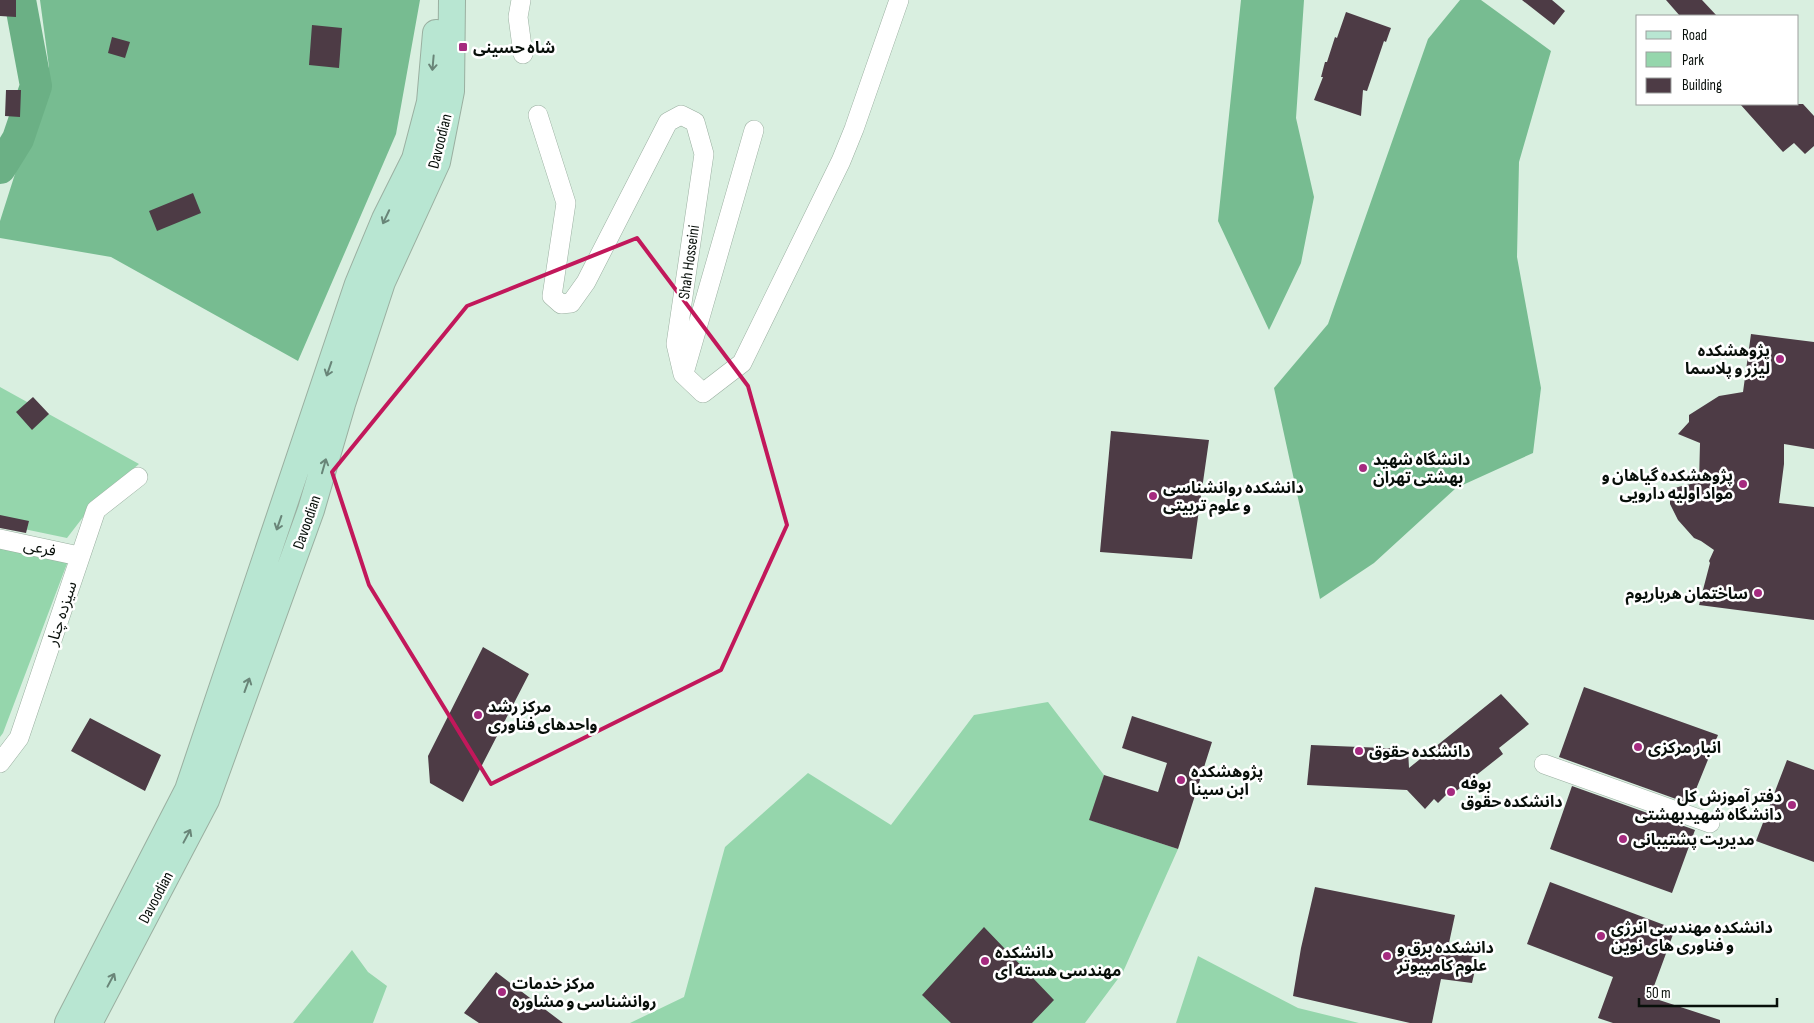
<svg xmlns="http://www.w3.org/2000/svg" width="1814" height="1023" font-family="'Sofia Sans Condensed','Noto Sans Arabic',sans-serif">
  <rect width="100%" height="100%" fill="#d9efe0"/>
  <!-- green -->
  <path fill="#95d6ac" d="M 0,387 L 139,464 L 97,499 L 67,538 L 0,524 Z
    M 0,546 L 68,561 L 3,733 L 0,737 Z
    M 1048,702 L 1104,775 L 1090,820 L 1178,849 L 1123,972 L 1085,1023 L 630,1023 L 684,997 L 725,847 L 808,773 L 891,825 L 974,715 Z
    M 352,950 L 368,972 L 387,986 L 373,1023 L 293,1023 Z
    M 1198,956 L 1298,1008 L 1359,1023 L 1176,1023 Z"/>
  <!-- forest -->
  <path fill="#77bc91" d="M 40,0 L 420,0 L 396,134 L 298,361 L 111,257 L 0,238 L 0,221 L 49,67 Z
    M 1241,0 L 1304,0 L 1296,118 L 1314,197 L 1301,263 L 1269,330 L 1218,221 Z
    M 1460,0 L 1481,0 L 1551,51 L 1519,162 L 1517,257 L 1541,388 L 1533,453 L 1456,488 L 1374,563 L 1320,599 L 1274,388 L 1328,324 L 1428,39 Z"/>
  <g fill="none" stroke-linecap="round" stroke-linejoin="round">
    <!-- river -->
    <path stroke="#6bb085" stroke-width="32" d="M 0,168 L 18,139 L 36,86 L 20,0"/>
  </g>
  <!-- building -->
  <path fill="#4d3b45" d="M 0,0 L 16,0 L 16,17 L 0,16 Z
    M 1522,0 L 1552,0 L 1565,11 L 1554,25 Z
    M 1666,0 L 1702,0 L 1717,16 L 1680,16 Z
    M 1346,12 L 1391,28 L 1386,42 L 1384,41 L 1367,91 L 1363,90 L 1361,116 L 1314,100 L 1323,77 L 1321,77 L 1325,62 L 1327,62 L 1335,37 L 1337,38 Z
    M 312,25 L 342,28 L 339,68 L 309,65 Z
    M 112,37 L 130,42 L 125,58 L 108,53 Z
    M 6,90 L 21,90 L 20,117 L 5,116 Z
    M 1740,104 L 1803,104 L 1814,116 L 1814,146 L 1805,154 L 1794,143 L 1783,152 Z
    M 193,193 L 201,213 L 157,231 L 149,211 Z
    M 1751,334 L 1814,342 L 1814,449 L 1784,444 L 1784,464 L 1779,503 L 1814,507 L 1814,620 L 1699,605 L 1710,563 L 1709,561 L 1714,550 L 1701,541 L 1694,538 L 1678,520 L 1670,504 L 1670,489 L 1699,482 L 1700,443 L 1678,434 L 1689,422 L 1689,415 L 1719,396 L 1743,392 Z
    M 33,397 L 49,414 L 32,430 L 16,412 Z
    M 1111,431 L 1209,440 L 1192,559 L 1100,552 Z
    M 0,515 L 29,521 L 26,533 L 0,528 Z
    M 483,647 L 529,674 L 463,802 L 430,783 L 428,756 Z
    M 1584,687 L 1718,735 L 1690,804 L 1559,757 Z
    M 1501,694 L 1529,724 L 1499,748 L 1503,754 L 1455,792 L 1452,789 L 1438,803 L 1434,799 L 1425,809 L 1407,790 L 1307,785 L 1311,745 L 1408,749 L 1409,768 Z
    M 1132,716 L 1212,742 L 1178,849 L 1089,820 L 1104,775 L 1158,792 L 1167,763 L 1122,748 Z
    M 90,718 L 161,755 L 145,791 L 71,751 Z
    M 1787,760 L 1814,770 L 1814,862 L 1756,841 Z
    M 1572,786 L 1695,830 L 1672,893 L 1550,849 Z
    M 1550,882 L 1675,929 L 1650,997 L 1720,1020 L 1720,1023 L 1613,1023 L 1598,1018 L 1613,977 L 1527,944 Z
    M 1315,887 L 1455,915 L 1449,943 L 1470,949 L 1468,955 L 1478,957 L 1472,983 L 1441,979 L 1432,1023 L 1410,1023 L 1293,996 L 1301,948 Z
    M 984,927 L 1054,1000 L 1032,1023 L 951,1023 L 922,995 Z
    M 496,972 L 563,1023 L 479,1023 L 464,1013 Z"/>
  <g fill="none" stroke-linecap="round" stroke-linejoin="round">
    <defs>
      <path id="street" d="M 521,0 L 518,17 L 523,54
        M 538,115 L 566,203 L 552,296 L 561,304 L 571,303 L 586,282 L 668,122 L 681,115 L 695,122 L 704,154 L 676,344 L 683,374 L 703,393 L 742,363 L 841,161 L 854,129 L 899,0
        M 684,373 L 754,130
        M 0,539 L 79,556
        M 0,763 L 19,738 L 96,510 L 138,477
        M 1544,764 L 1710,823"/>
      <path id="secondary" d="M 68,1023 L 188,790 L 358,284 L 385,219 L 415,159 L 430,102 L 436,33
        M 89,1023 L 206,800 L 311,510 L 342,404 L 382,282 L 437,162 L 451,91 L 452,0"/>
    </defs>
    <!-- street casing -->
    <use href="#street" stroke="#9aafa0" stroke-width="20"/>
    <!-- secondary casing -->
    <use href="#secondary" stroke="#9aafa0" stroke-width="28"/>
    <!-- street -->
    <use href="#street" stroke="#fff" stroke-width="19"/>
    <!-- secondary -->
    <use href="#secondary" stroke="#b8e6d2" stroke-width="26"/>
  </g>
  <!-- one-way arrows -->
  <defs><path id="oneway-shaft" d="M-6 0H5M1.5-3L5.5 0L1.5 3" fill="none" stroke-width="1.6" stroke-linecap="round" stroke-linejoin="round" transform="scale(1.25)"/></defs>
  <g stroke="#698578">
    <use href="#oneway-shaft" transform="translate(433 63) rotate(95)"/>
    <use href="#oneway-shaft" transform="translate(386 217) rotate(115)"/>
    <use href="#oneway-shaft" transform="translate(329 369) rotate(109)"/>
    <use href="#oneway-shaft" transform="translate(324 466) rotate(-74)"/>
    <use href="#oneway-shaft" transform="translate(279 523) rotate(109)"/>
    <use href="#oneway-shaft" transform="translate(247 685) rotate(-70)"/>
    <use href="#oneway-shaft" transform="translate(187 836) rotate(-62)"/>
    <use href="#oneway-shaft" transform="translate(111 980) rotate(-62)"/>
  </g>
  <!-- marked area -->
  <path fill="none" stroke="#c2185b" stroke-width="4" stroke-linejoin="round" d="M 637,238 L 748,386 L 787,525 L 721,670 L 491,784 L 369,585 L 332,472 L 467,306 Z"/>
  <!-- markers -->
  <g fill="#a52a7f" stroke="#fff" stroke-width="2">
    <rect x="458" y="42" width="10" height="10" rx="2.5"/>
    <circle cx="1780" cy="359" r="5"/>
    <circle cx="1363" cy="468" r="5"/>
    <circle cx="1743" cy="484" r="5"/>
    <circle cx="1153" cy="496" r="5"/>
    <circle cx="1758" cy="593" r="5"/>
    <circle cx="478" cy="715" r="5"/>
    <circle cx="1638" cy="747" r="5"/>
    <circle cx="1359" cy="751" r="5"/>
    <circle cx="1181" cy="780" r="5"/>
    <circle cx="1451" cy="792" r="5"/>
    <circle cx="1792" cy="805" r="5"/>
    <circle cx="1623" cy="839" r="5"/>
    <circle cx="1601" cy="936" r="5"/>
    <circle cx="1387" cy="956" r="5"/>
    <circle cx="985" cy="961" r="5"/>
    <circle cx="502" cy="992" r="5"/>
  </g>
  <g text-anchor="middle" stroke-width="5" stroke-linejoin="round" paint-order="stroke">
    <!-- poi labels -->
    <g font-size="16" font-weight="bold" fill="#080f0a" stroke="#fff" text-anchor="start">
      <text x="473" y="53">شاه حسینی</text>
      <text x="1770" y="356" text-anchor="end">پژوهشکده<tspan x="1770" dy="18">لیزر و پلاسما</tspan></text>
      <text x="1373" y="465">دانشگاه شهید<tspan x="1373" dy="18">بهشتی تهران</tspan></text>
      <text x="1733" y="481" text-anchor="end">پژوهشکده گیاهان و<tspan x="1733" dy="18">مواد اولیه دارویی</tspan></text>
      <text x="1163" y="493">دانشکده روانشناسی<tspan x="1163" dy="18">و علوم تربیتی</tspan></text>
      <text x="1748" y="599" text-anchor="end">ساختمان هرباریوم</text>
      <text x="488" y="712">مرکز رشد<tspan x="488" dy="18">واحدهای فناوری</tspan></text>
      <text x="1648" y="753">انبار مرکزی</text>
      <text x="1369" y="757">دانشکده حقوق</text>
      <text x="1191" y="777">پژوهشکده<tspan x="1191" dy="18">ابن سینا</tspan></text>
      <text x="1461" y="789">بوفه<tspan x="1461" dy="18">دانشکده حقوق</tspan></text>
      <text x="1782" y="802" text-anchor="end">دفتر آموزش کل<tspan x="1782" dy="18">دانشگاه شهیدبهشتی</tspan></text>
      <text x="1633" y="845">مدیریت پشتیبانی</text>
      <text x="1611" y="933">دانشکده مهندسی انرژی<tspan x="1611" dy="18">و فناوری های نوین</tspan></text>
      <text x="1397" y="953">دانشکده برق و<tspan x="1397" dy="18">علوم کامپیوتر</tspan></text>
      <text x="995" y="958">دانشکده<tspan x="995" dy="18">مهندسی هسته ای</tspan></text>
      <text x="512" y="989">مرکز خدمات<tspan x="512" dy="18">روانشناسی و مشاوره</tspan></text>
    </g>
    <!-- street labels -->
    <g font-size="16" fill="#080f0a" stroke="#fff">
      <text transform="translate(439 141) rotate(-76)" y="6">Davoodian</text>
      <text transform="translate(688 262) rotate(-82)" y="6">Shah Hosseini</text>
      <text transform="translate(306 522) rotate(-71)" y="6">Davoodian</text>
      <text transform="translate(40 547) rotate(12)" y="6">فرعی</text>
      <text transform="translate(61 613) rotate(-72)" y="6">سیزده چنار</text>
      <text transform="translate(155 897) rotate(-62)" y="6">Davoodian</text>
    </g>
  </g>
  <!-- legend -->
  <rect x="1636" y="15" width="162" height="90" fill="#ffffff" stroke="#9c9f9d"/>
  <rect x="1646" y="31" width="25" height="8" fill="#b8e6d2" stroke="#9c9f9d"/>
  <text x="1682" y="40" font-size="15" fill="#080f0a">Road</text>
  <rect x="1646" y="52" width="25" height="15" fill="#95d6ac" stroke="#9c9f9d"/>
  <text x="1682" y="65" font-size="15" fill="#080f0a">Park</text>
  <rect x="1646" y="78" width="25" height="15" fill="#4d3b45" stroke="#9c9f9d"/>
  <text x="1682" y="90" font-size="15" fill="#080f0a">Building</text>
  <!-- scale -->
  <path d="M1639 998v8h138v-8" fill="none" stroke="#080f0a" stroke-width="2.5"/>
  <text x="1646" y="998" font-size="15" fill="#080f0a" stroke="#ffffff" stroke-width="4" paint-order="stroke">50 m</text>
</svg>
